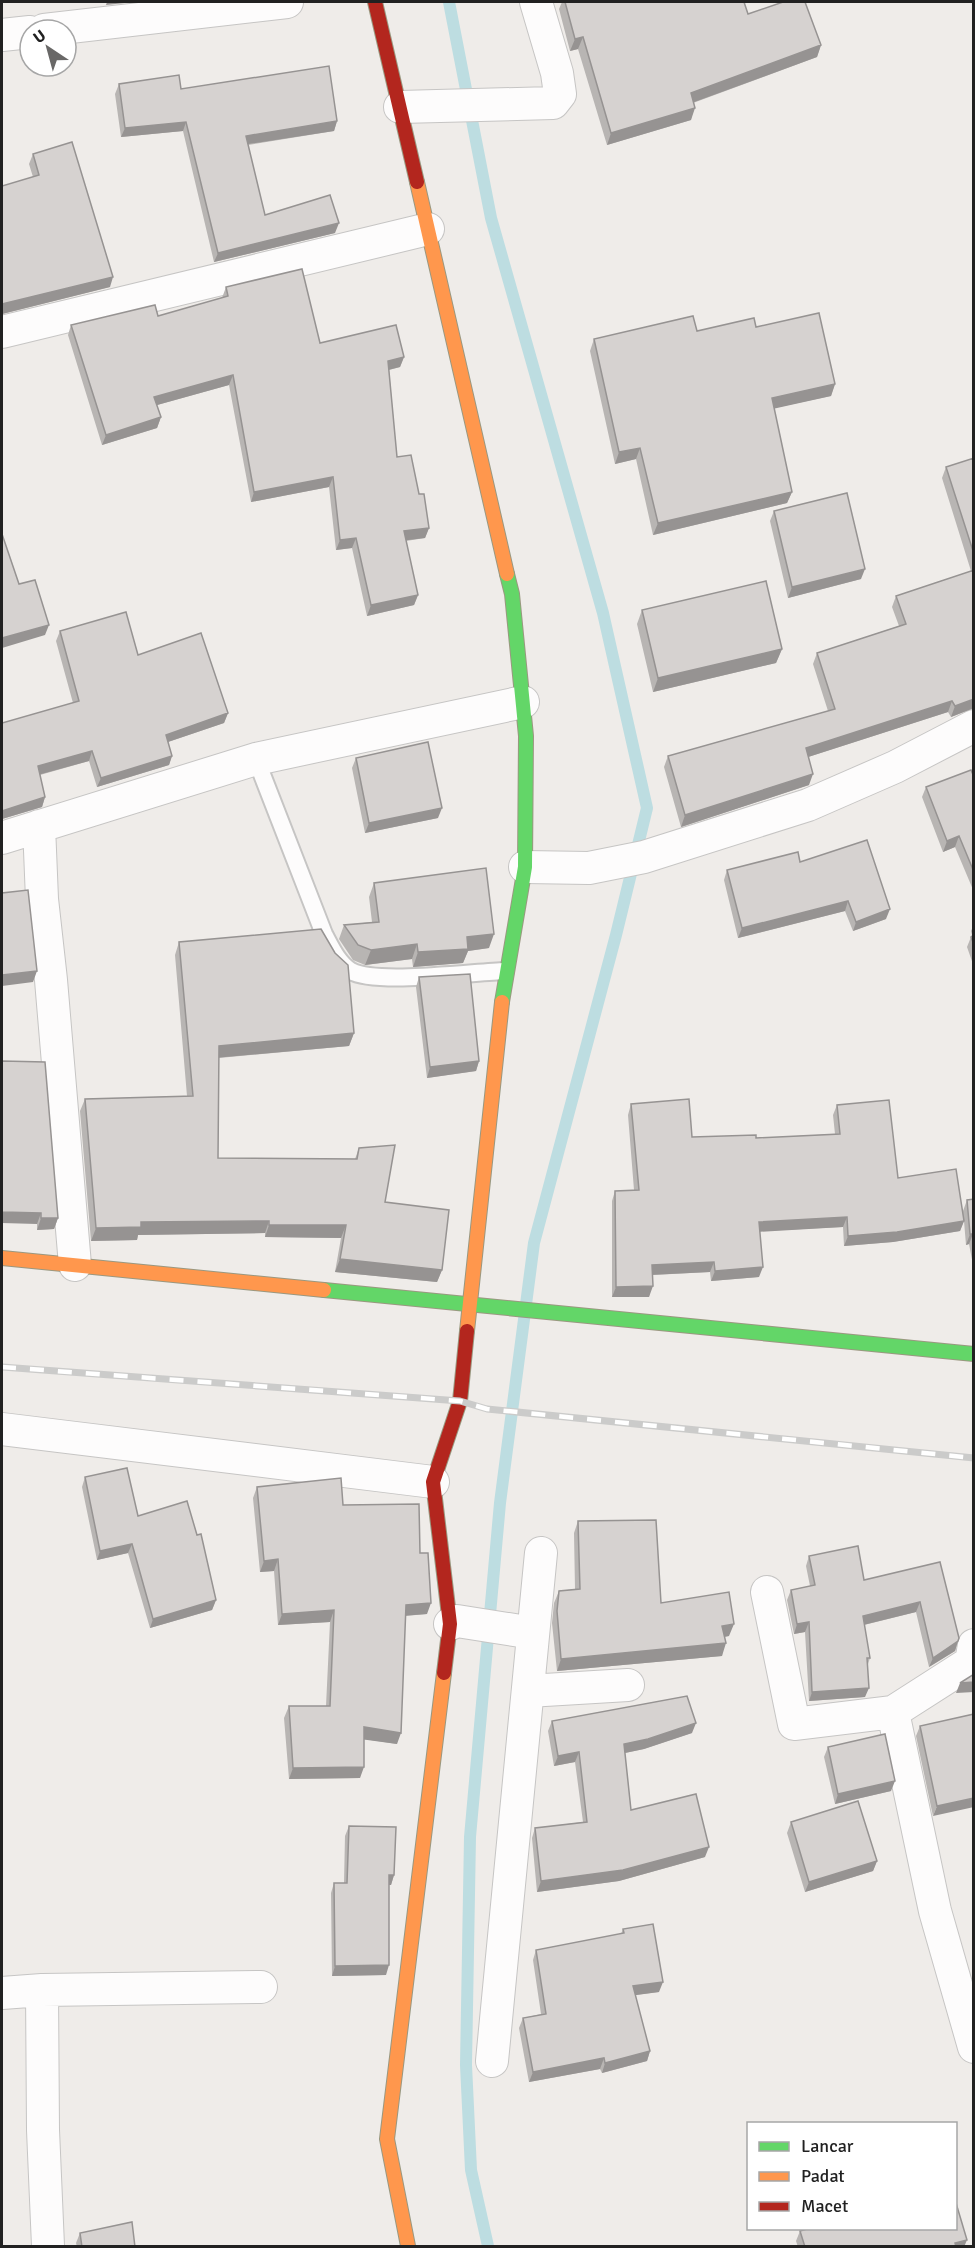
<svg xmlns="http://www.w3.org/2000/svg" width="975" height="2248" font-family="Signika,sans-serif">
  <rect width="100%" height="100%" fill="#efece9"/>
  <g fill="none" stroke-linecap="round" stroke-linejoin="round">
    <!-- stream -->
    <path stroke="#bddde1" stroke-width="12" d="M 449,2 L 491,218 L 603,613 L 647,808 L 616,935 L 534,1243 L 500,1503 L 470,1837 L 466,2065 L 471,2170 L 488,2246"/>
    <defs>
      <path id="lane" d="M 256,759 L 324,934 C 331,947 338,963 351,971 C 375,985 473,972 505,971"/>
      <path id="street" d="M 44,30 L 287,2
        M 2,35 L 30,32
        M 400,107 L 553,103 L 560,94 L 557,73 L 536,2
        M 2,332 L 428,229
        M 39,826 L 42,899 L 51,980 L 75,1265
        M 2,838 L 256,759 L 523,702
        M 525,867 L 589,868 L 644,857 L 808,805 L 895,767 L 974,726
        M 2,1429 L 433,1482
        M 767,1592 L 794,1724 L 893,1712 L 971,1662 L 974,1645
        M 450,1624 L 457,1621 L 533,1633
        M 528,1691 L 628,1685
        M 893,1712 L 935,1911 L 974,2047
        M 42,1990 L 43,2130 L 48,2246
        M 2,1993 L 42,1990 L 261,1987
        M 492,2061 L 541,1553"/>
      <path id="fast" d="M 502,1002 L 525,867 L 526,736 L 512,594 L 507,574
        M 324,1290 L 974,1354"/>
      <path id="slow" d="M 417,182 L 507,574
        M 2,1258 L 324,1290
        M 467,1331 L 502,1002
        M 408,2246 L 387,2139 L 444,1673"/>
      <path id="jam" d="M 375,2 L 417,182
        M 444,1673 L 450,1624 L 433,1482 L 460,1401 L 467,1331"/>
    </defs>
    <!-- lane casing -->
    <use href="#lane" stroke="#c6c5c4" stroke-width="20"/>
    <!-- street casing -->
    <use href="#street" stroke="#c6c5c4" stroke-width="34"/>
    <!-- fast casing -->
    <use href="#fast" stroke="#9a9880" stroke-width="16"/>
    <!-- slow casing -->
    <use href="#slow" stroke="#9a9880" stroke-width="16"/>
    <!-- jam casing -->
    <use href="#jam" stroke="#9a9880" stroke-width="16"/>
    <!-- lane -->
    <use href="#lane" stroke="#fdfcfc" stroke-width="16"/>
    <!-- street -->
    <use href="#street" stroke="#fdfcfc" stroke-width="32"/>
    <!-- fast -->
    <use href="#fast" stroke="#63d668" stroke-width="14"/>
    <!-- slow -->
    <use href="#slow" stroke="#ff974d" stroke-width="14"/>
    <!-- jam -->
    <use href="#jam" stroke="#b3261e" stroke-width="14"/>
    <defs>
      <path id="rail" d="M 2,1367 L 460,1401 L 487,1409 L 974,1458"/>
    </defs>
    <!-- rail casing -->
    <use href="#rail" stroke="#cbcbca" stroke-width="7"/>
    <!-- rail -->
    <use href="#rail" stroke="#fff" stroke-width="4.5" stroke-dasharray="14" stroke-linecap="butt"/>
  </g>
  <!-- wall -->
  <path fill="#b8b5b3" d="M 562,2 L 744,2 L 748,14 L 821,45 L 817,57 L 693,103 L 691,120 L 607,145 L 578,49 L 570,51 L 559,9 Z
    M 119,84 L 181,89 L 337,121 L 334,131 L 248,145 L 265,215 L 335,233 L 214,262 L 183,131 L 121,137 L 115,94 Z
    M 33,154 L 110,287 L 2,314 L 2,186 L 33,177 L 29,164 Z
    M 226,287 L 320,343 L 404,357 L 400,367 L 389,370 L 397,457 L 419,494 L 429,528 L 425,538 L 406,541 L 418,595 L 414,605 L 367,616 L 352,548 L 336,550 L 329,487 L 251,502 L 229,385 L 157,405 L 161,417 L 157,428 L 102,445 L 68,335 L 71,325 L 158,316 L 222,298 Z
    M 756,327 L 835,384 L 831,396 L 774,408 L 792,492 L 787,503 L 653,535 L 636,459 L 615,464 L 590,351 L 594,339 Z
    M 974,458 L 974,708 L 951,717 L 948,712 L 808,757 L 809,785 L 681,827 L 664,767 L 668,756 L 828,711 L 813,664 L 817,653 L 899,626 L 892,607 L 896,596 L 971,571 L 942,478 L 946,467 Z
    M 774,511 L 861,579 L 788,598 L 770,521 Z
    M 642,610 L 782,649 L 776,663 L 653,692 L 637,624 Z
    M 60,631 L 138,655 L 228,713 L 224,723 L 168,742 L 172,756 L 169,765 L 97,787 L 89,761 L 40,775 L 45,797 L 42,807 L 2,819 L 73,703 L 56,641 Z
    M 356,758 L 438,818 L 365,833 L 352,768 Z
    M 974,777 L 974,892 L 955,847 L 943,852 L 922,797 L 926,787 Z
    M 800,862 L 886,919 L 853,931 L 845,911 L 738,938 L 724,880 L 727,870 Z
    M 374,883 L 489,948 L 468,951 L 463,963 L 413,967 L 412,959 L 365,965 L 353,960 L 339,939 L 344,925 L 372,922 L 369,897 Z
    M 974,924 L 974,967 L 967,947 L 971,937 L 972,935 L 971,931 Z
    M 179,942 L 354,1033 L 349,1046 L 219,1058 L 218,1158 L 355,1159 L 359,1148 L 385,1202 L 442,1270 L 437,1282 L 335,1272 L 341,1238 L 265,1237 L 265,1233 L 138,1235 L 137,1240 L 91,1241 L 80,1111 L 85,1099 L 187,1096 L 175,955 Z
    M 419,977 L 479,1061 L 476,1071 L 427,1078 L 416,987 Z
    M 2,1061 L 58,1218 L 54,1229 L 37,1230 L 37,1224 Z
    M 631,1104 L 692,1137 L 756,1138 L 835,1134 L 833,1115 L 837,1105 L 898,1178 L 963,1211 L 967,1200 L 974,1199 L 974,1270 L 969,1244 L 966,1245 L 964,1221 L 960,1231 L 893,1242 L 844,1246 L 843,1227 L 760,1231 L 759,1277 L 711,1281 L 710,1272 L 653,1275 L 649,1297 L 612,1297 L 612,1201 L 615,1191 L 634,1190 L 628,1115 Z
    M 85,1477 L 138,1516 L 197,1535 L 216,1600 L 212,1610 L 150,1628 L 128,1553 L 97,1560 L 82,1487 Z
    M 257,1487 L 343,1505 L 420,1553 L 427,1614 L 405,1616 L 397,1744 L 364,1739 L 360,1778 L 289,1779 L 284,1718 L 289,1706 L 326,1706 L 330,1622 L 278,1625 L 274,1571 L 260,1572 L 253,1498 Z
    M 578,1521 L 661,1603 L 729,1636 L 724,1637 L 722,1656 L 557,1671 L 552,1623 L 554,1603 L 559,1591 L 575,1589 L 574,1533 Z
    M 809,1556 L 864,1580 L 940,1562 L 958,1641 L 955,1651 L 929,1667 L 916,1612 L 864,1625 L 870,1658 L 868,1664 L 865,1697 L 809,1701 L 805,1632 L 794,1634 L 787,1600 L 791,1590 L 810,1586 L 806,1566 Z
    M 974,1714 L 933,1816 L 916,1736 L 920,1726 Z
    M 552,1721 L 692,1733 L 644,1749 L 625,1753 L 631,1810 L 705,1857 L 619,1881 L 537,1892 L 532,1838 L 535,1828 L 583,1822 L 575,1762 L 554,1766 L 548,1731 Z
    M 828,1747 L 891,1791 L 835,1804 L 824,1757 Z
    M 791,1822 L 877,1861 L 873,1871 L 805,1892 L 787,1833 Z
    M 349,1826 L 394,1875 L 391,1885 L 389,1885 L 386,1975 L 332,1976 L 331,1893 L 334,1883 L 344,1883 L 345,1836 Z
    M 623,1929 L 659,1992 L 635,1995 L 650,2051 L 647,2061 L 602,2073 L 600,2069 L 529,2082 L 519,2028 L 523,2018 L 541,2014 L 533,1960 L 536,1950 L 621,1934 Z
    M 800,2231 L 964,2247 L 798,2247 L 796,2241 Z
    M 80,2233 L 135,2247 L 77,2247 L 76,2243 Z"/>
  <!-- shaded-wall -->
  <path fill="#969392" d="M 107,2 L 134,2 L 106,5 Z
    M 583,37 L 578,49 L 570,51 L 575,39 Z
    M 821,45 L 817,57 L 686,105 L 691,93 Z
    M 695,108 L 691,120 L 607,145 L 611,133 Z
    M 337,121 L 334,131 L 242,145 L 246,136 Z
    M 186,122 L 183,131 L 121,137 L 125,128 Z
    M 339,223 L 335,233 L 214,262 L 218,253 Z
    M 113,277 L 110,287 L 2,314 L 2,304 Z
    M 404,357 L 400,367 L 384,371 L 388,361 Z
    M 233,375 L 229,385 L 150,407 L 154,397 Z
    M 835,384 L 831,396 L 768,410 L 772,398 Z
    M 161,417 L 157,428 L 102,445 L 106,435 Z
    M 640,448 L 636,459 L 615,464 L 619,452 Z
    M 333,477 L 329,487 L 251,502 L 254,492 Z
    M 792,492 L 787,503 L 653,535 L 658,523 Z
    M 429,528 L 425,538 L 400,541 L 404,531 Z
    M 356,538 L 352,548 L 336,550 L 340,540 Z
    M 865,569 L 861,579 L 788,598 L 792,587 Z
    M 418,595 L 414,605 L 367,616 L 371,605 Z
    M 49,625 L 45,635 L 2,648 L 2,638 Z
    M 782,649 L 776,663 L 653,692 L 658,678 Z
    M 974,699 L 974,708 L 951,717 L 955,706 Z
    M 952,701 L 948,712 L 802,759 L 806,748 Z
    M 228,713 L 224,723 L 162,744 L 166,735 Z
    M 92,751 L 89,761 L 34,776 L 38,766 Z
    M 172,756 L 169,765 L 97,787 L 101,778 Z
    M 813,774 L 809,785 L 681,827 L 685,815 Z
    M 45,797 L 42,807 L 2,819 L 2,811 Z
    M 442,808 L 438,818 L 365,833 L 369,823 Z
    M 959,836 L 955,847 L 943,852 L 947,841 Z
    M 848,901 L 845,911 L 738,938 L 742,928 Z
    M 890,909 L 886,919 L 853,931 L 856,922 Z
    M 494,934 L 489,948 L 468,951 L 463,963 L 413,967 L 418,952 L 467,937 Z
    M 417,944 L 412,959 L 365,965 L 371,950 Z
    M 37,971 L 33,982 L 2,986 L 2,975 Z
    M 354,1033 L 349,1046 L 214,1058 L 219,1046 Z
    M 479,1061 L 476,1071 L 427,1078 L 430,1067 Z
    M 2,1212 L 41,1213 L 37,1224 L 2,1223 Z
    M 847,1217 L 843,1227 L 756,1232 L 759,1222 Z
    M 41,1218 L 58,1218 L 54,1229 L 37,1230 Z
    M 269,1221 L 265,1233 L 138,1235 L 137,1240 L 91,1241 L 96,1228 L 141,1222 Z
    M 964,1221 L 960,1231 L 893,1242 L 844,1246 L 848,1236 Z
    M 269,1225 L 346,1225 L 341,1238 L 265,1237 Z
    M 970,1234 L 973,1234 L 969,1244 L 966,1245 Z
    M 340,1259 L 442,1270 L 437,1282 L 335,1272 Z
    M 714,1262 L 710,1272 L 649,1275 L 652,1265 Z
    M 763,1267 L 759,1277 L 711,1281 L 715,1271 Z
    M 653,1286 L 649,1297 L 612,1297 L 616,1287 Z
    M 132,1544 L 128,1553 L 97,1560 L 100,1551 Z
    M 278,1559 L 274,1571 L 260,1572 L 264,1561 Z
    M 216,1600 L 212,1610 L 150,1628 L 153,1619 Z
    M 920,1602 L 916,1612 L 859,1626 L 863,1616 Z
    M 431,1603 L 427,1614 L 401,1616 L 406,1605 Z
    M 334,1610 L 330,1622 L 278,1625 L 282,1614 Z
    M 809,1622 L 805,1632 L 794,1634 L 797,1624 Z
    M 734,1624 L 729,1636 L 717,1638 L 722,1626 Z
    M 958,1641 L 955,1651 L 929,1667 L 933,1658 Z
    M 726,1643 L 722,1656 L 557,1671 L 561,1659 Z
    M 974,1682 L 974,1692 L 956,1693 L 960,1683 Z
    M 869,1688 L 865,1697 L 809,1701 L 812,1692 Z
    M 696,1723 L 692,1733 L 644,1749 L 620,1754 L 624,1744 Z
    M 364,1727 L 401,1733 L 397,1744 L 360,1739 Z
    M 579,1752 L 575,1762 L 554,1766 L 558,1756 Z
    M 364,1767 L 360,1778 L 289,1779 L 293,1768 Z
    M 895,1781 L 891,1791 L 835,1804 L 838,1794 Z
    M 974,1798 L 974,1807 L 933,1816 L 937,1806 Z
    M 709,1847 L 705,1857 L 619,1881 L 537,1892 L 541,1881 Z
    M 877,1861 L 873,1871 L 805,1892 L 809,1882 Z
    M 389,1875 L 394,1875 L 391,1885 L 385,1885 Z
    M 389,1965 L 386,1975 L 332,1976 L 335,1966 Z
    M 663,1982 L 659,1992 L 629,1996 L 633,1986 Z
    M 650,2051 L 647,2061 L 602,2073 L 605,2063 Z
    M 604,2058 L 600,2069 L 529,2082 L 533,2072 Z
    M 967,2240 L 964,2247 L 954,2247 L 955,2243 Z"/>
  <!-- building -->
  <path fill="#d6d2d0" stroke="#969392" stroke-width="1.5" d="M 565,2 L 744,2 L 748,14 L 783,2 L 805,2 L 821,45 L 691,93 L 695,108 L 611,133 L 583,37 L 575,39 Z
    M 329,66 L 337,121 L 246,136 L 265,215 L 330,195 L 339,223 L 218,253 L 186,122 L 125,128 L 119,84 L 179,75 L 181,89 Z
    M 72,142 L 113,277 L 2,304 L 2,186 L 39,175 L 33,154 Z
    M 302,269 L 320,343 L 396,325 L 404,357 L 388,361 L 397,457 L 411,455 L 419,494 L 424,494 L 429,528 L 404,531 L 418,595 L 371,605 L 356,538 L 340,540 L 333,477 L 254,492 L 233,375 L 154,397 L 161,417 L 106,435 L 71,325 L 155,305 L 158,316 L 228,296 L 226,287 Z
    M 819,313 L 835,384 L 772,398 L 792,492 L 658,523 L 640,448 L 619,452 L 594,339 L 693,316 L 697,331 L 754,318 L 756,327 Z
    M 974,458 L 974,554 L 946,467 Z
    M 847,493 L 865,569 L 792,587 L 774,511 Z
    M 2,534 L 19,584 L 35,580 L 49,625 L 2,638 Z
    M 974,570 L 974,699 L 955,706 L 952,701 L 806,748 L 813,774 L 685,815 L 668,756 L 835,709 L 817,653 L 906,624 L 896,596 Z
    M 766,581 L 782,649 L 658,678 L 642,610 Z
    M 126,612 L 138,655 L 201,633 L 228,713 L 166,735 L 172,756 L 101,778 L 92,751 L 38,766 L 45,797 L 2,811 L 2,723 L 79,701 L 60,631 Z
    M 428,742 L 442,808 L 369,823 L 356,758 Z
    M 971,770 L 974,777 L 974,872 L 959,836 L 947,841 L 926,787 Z
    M 867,840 L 890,909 L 856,922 L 848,901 L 742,928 L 727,870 L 798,852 L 800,862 Z
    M 486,868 L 494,934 L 467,937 L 468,949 L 418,952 L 417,944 L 371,950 L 358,945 L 344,925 L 379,922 L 374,883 Z
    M 28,890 L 37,971 L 2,975 L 2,893 Z
    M 321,929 L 335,953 L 348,965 L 354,1033 L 219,1046 L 218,1158 L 357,1159 L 359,1148 L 395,1145 L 385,1202 L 449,1210 L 442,1270 L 340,1259 L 346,1225 L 269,1225 L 269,1221 L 141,1222 L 141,1227 L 96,1228 L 85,1099 L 193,1096 L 179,942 Z
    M 974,935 L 974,945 L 971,937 Z
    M 470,974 L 479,1061 L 430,1067 L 419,977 Z
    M 2,1061 L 45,1062 L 58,1218 L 41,1218 L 41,1213 L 2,1212 Z
    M 689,1099 L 692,1137 L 756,1135 L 756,1138 L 840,1134 L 837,1105 L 889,1100 L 898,1178 L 956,1169 L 964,1221 L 897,1232 L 848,1236 L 847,1217 L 759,1222 L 763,1267 L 715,1271 L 714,1262 L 652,1265 L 653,1286 L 616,1287 L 615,1191 L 639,1190 L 631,1104 Z
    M 974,1199 L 974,1237 L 973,1234 L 970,1234 L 967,1200 Z
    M 127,1468 L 138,1516 L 187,1501 L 197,1535 L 201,1534 L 216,1600 L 153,1619 L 132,1544 L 100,1551 L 85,1477 Z
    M 341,1478 L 343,1505 L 419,1504 L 420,1553 L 428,1553 L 431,1603 L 406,1605 L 401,1733 L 364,1727 L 364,1767 L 293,1768 L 289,1706 L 330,1706 L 334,1610 L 282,1614 L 278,1559 L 264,1561 L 257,1487 Z
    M 656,1520 L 661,1603 L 729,1592 L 734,1624 L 722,1626 L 726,1643 L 561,1659 L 557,1611 L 559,1591 L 580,1589 L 578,1521 Z
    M 858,1546 L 864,1580 L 940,1562 L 959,1638 L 958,1641 L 933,1658 L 920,1602 L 863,1616 L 870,1658 L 867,1658 L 869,1688 L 812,1692 L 809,1622 L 797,1624 L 791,1590 L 815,1585 L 809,1556 Z
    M 974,1674 L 974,1682 L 960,1683 Z
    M 687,1696 L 696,1723 L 648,1739 L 624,1744 L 631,1810 L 696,1794 L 709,1847 L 623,1870 L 541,1881 L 535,1828 L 587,1822 L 579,1752 L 558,1756 L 552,1721 Z
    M 974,1714 L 974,1798 L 937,1806 L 920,1726 Z
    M 885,1734 L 895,1781 L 838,1794 L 828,1747 Z
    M 858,1801 L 877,1861 L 809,1882 L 791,1822 Z
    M 349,1826 L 396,1827 L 394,1875 L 389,1875 L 389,1965 L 335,1966 L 334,1883 L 347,1883 Z
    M 653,1924 L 663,1982 L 633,1986 L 650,2051 L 605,2063 L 604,2058 L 533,2072 L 523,2018 L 546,2014 L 536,1950 L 624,1933 L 623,1929 Z
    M 956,2203 L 967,2240 L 955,2243 L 956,2247 L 805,2247 L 800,2231 L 807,2229 L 956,2229 Z
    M 132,2222 L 135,2247 L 82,2247 L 80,2233 Z"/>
  <!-- border -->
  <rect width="975" height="2248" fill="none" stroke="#212121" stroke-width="6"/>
  <!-- legend -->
  <rect x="747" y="2122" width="210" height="108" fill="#ffffff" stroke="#a6a6a6" stroke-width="1.5"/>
  <rect x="759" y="2142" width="30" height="9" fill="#63d668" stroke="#a6a6a6" stroke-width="1.5"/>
  <text x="801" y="2152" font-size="18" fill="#212121">Lancar</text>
  <rect x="759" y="2172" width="30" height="9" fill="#ff974d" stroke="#a6a6a6" stroke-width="1.5"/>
  <text x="801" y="2182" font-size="18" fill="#212121">Padat</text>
  <rect x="759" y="2202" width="30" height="9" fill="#b3261e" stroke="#a6a6a6" stroke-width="1.5"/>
  <text x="801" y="2212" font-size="18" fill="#212121">Macet</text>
  <!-- north arrow -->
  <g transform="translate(48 48) rotate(324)"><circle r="28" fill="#ffffff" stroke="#a6a6a6" stroke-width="1.5"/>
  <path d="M0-4.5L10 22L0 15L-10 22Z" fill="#696867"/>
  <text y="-9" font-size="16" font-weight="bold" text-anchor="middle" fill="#212121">U</text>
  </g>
</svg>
